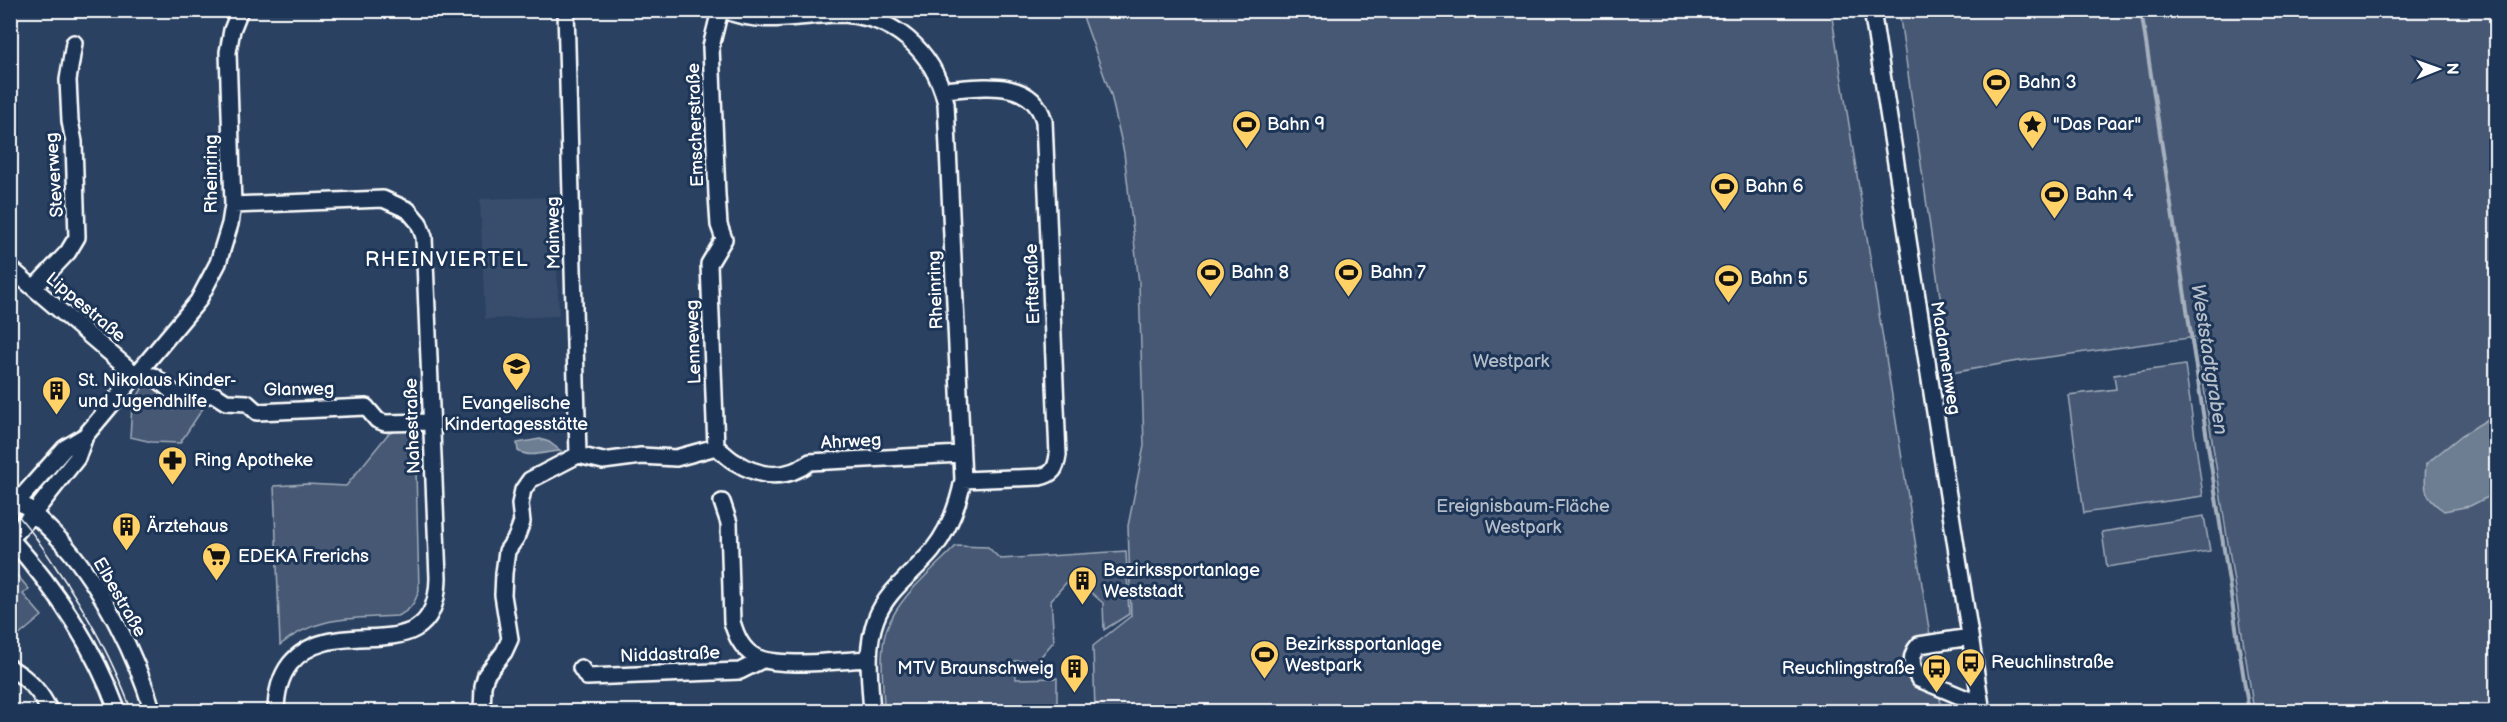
<svg xmlns="http://www.w3.org/2000/svg" width="2507" height="722" font-family="'Balsamiq Sans',sans-serif">
  <rect width="100%" height="100%" fill="#2a4161"/>
  <filter id="ink" filterUnits="userSpaceOnUse"><feTurbulence type="fractalNoise" baseFrequency=".0167" numOctaves="2"/><feDisplacementMap in="SourceGraphic" scale="12" xChannelSelector="R" yChannelSelector="G"/><feConvolveMatrix kernelMatrix="1 2 1 2 8 2 1 2 1" color-interpolation-filters="sRGB"/></filter>
  <g filter="url(#ink)">
    <!-- built -->
    <path fill="#394e6c" d="M 554,197 L 559,316 L 485,319 L 480,199 Z"/>
    <!-- green -->
    <path fill="#465975" stroke="#a2acba" stroke-width="1.5" d="M 1081,11 L 1831,11 L 1942,711 L 1095,711 L 1093,646 L 1131,616 L 1128,526 L 1144,446 L 1139,283 L 1124,153 L 1111,95 Z
      M 1899,11 L 2496,11 L 2496,711 L 2254,711 L 2196,337 L 2012,362 L 1951,373 Z
      M 2185,365 L 2203,496 L 2084,513 L 2068,395 L 2116,389 L 2114,375 Z
      M 150,375 L 175,396 L 167,405 L 173,410 L 182,400 L 209,399 L 180,443 L 152,442 L 130,437 L 132,406 Z
      M 402,428 L 415,430 L 419,590 C 415,603 410,611 397,616 C 352,619 317,615 280,645 L 274,486 L 306,484 L 346,486 L 388,434 Z
      M 2204,516 L 2210,551 L 2107,567 L 2102,532 Z
      M 956,546 L 988,547 L 1000,559 L 1126,551 L 1129,614 L 1104,630 L 1103,603 L 1072,576 L 1051,600 L 1054,641 L 1038,660 L 1015,661 L 1016,679 L 1057,678 L 1057,711 L 884,711 C 884,686 878,653 887,628 C 900,595 932,571 956,546 Z
      M 10,567 L 29,589 L 23,594 L 42,616 L 11,642 Z"/>
    <!-- water -->
    <path fill="#6d7d92" stroke="#a7b1be" stroke-width="1.5" d="M 2496,414 L 2496,493 L 2470,506 L 2444,511 C 2423,497 2424,488 2426,464 L 2462,435 Z
      M 540,439 L 549,442 L 561,451 C 546,451 532,459 518,451 L 517,443 Z"/>
    <g fill="none" stroke-linecap="round" stroke-linejoin="round">
      <!-- stream -->
      <path stroke="#a7b1be" stroke-width="4" d="M 2141,10 L 2249,712"/>
      <defs>
        <path id="minor" d="M 566,10 L 578,455
          M 725,10 C 759,26 801,15 836,14 C 893,14 933,50 946,103 L 963,480 C 958,506 949,530 932,551 C 913,574 887,590 876,619 C 865,648 870,681 872,712
          M 1872,10 L 1982,712
          M 942,90 C 978,88 1032,76 1044,121 L 1058,455 C 1056,469 1053,474 1040,477 L 963,480
          M 233,205 L 383,199 L 408,210 L 419,223 L 424,237 L 438,578 C 436,677 335,608 290,664 C 280,677 276,695 276,712
          M 10,268 L 136,375 L 154,376 L 176,395 L 215,395 L 226,402 L 247,403 L 257,412 L 366,407 L 377,420 L 385,423 L 431,422
          M 34,288 L 68,252 L 77,237 L 74,142 L 70,121 L 68,80 L 74,43
          M 716,447 L 709,264 L 724,239 L 719,225 L 717,195 L 711,47 L 720,10
          M 578,455 L 603,461 L 641,456 L 676,458 L 716,447 C 723,452 728,458 735,462 C 761,478 786,480 810,462 L 961,454
          M 10,492 C 29,509 47,526 64,544 C 103,589 136,655 153,712
          M 722,502 L 729,523 L 732,622 C 736,635 741,648 754,656 C 776,669 842,660 869,659
          M 10,510 L 65,448 L 85,436 L 198,301 L 218,263 L 230,224 L 233,205 L 228,52 L 232,30 L 240,10
          M 10,538 C 56,589 94,647 118,712
          M 10,538 L 33,514 L 77,458 L 85,436
          M 1970,637 L 1919,645 C 1909,656 1911,667 1919,679 L 1967,699 L 1981,712
          M 10,668 C 29,679 41,692 50,712
          M 581,668 L 587,677 L 740,671 L 762,660
          M 482,712 L 483,686 L 486,675 L 504,652 L 510,639 L 503,595 L 504,573 L 507,551 L 516,538 L 522,522 L 520,504 L 523,490 L 530,480 L 578,455"/>
      </defs>
      <!-- minor casing -->
      <use href="#minor" stroke="#fff" stroke-width="20"/>
      <!-- minor -->
      <use href="#minor" stroke="#1d3557" stroke-width="15"/>
      <!-- tram -->
      <path stroke="#fff" stroke-width="1.5" d="M 10,507 C 29,526 43,547 57,569 C 88,614 113,660 132,712"/>
    </g>
  </g>
  <!-- icons -->
  <defs>
    <symbol id="stadium-pin" viewBox="-11 -11 22 30"><path d="M0 17L-7.5 6A9.5 9.5 0 1 1 7.5 6Z" fill="#ffd166" stroke="#1d3557"/><path d="M0-5a6.5 5 0 1 0 0 10a6.5 5 0 1 0 0-10ZM-3.5-1.8h7v3.6h-7Z" fill="#111"/></symbol>
    <symbol id="sight-pin" viewBox="-11 -11 22 30"><path d="M0 17L-7.5 6A9.5 9.5 0 1 1 7.5 6Z" fill="#ffd166" stroke="#1d3557"/><path d="M0-6L1.8-2.2L6-1.7L2.9 1.2L3.7 5.4L0 3.3L-3.7 5.4L-2.9 1.2L-6-1.7L-1.8-2.2Z" fill="#111"/></symbol>
    <symbol id="school-pin" viewBox="-11 -11 22 30"><path d="M0 17L-7.5 6A9.5 9.5 0 1 1 7.5 6Z" fill="#ffd166" stroke="#1d3557"/><path d="M0-5L7-2L0 1L-7-2ZM-4 1L0 2.5L4 1V4Q0 6-4 4Z" fill="#111"/></symbol>
    <symbol id="building-pin" viewBox="-11 -11 22 30"><path d="M0 17L-7.5 6A9.5 9.5 0 1 1 7.5 6Z" fill="#ffd166" stroke="#1d3557"/><path d="M-4-6H4V6H1V3H-1V6H-4ZM-2.5-4.3h1.7v1.8h-1.7ZM.8-4.3h1.7v1.8H.8ZM-2.5-1h1.7V.8h-1.7ZM.8-1h1.7V.8H.8Z" fill="#111"/></symbol>
    <symbol id="pharmacy-pin" viewBox="-11 -11 22 30"><path d="M0 17L-7.5 6A9.5 9.5 0 1 1 7.5 6Z" fill="#ffd166" stroke="#1d3557"/><path d="M-2-6h4v4h4v4h-4v4h-4v-4h-4v-4h4Z" fill="#111"/></symbol>
    <symbol id="supermarket-pin" viewBox="-11 -11 22 30"><path d="M0 17L-7.5 6A9.5 9.5 0 1 1 7.5 6Z" fill="#ffd166" stroke="#1d3557"/><path d="M-6-5.5h2.5l.6 2H6L4.5 2H-2.5L-4.4-4H-6ZM-1.5 3.2a1.3 1.3 0 1 0 .1 0ZM3 3.2a1.3 1.3 0 1 0 .1 0Z" fill="#111"/></symbol>
    <symbol id="bus-pin" viewBox="-11 -11 22 30"><path d="M0 17L-7.5 6A9.5 9.5 0 1 1 7.5 6Z" fill="#ffd166" stroke="#1d3557"/><path d="M-5-6H5V4H4V6H2V4H-2V6H-4V4H-5ZM-3.5-4V0h7V-4ZM-3.5 1.2v1.5H-2V1.2ZM2 1.2v1.5H3.5V1.2Z" fill="#111"/></symbol>
  </defs>
  <g fill-rule="evenodd">
    <use href="#stadium-pin" x="1980" y="66" width="33" height="45"/>
    <use href="#stadium-pin" x="1230" y="108" width="33" height="45"/>
    <use href="#sight-pin" x="2016" y="108" width="33" height="45"/>
    <use href="#stadium-pin" x="1708" y="170" width="33" height="45"/>
    <use href="#stadium-pin" x="2038" y="178" width="33" height="45"/>
    <use href="#stadium-pin" x="1194" y="256" width="33" height="45"/>
    <use href="#stadium-pin" x="1332" y="256" width="33" height="45"/>
    <use href="#stadium-pin" x="1712" y="262" width="33" height="45"/>
    <use href="#school-pin" x="500" y="350" width="33" height="45"/>
    <use href="#building-pin" x="40" y="374" width="33" height="45"/>
    <use href="#pharmacy-pin" x="156" y="444" width="33" height="45"/>
    <use href="#building-pin" x="110" y="510" width="33" height="45"/>
    <use href="#supermarket-pin" x="200" y="540" width="33" height="45"/>
    <use href="#building-pin" x="1066" y="564" width="33" height="45"/>
    <use href="#stadium-pin" x="1248" y="638" width="33" height="45"/>
    <use href="#bus-pin" x="1954" y="646" width="33" height="45"/>
    <use href="#building-pin" x="1058" y="652" width="33" height="45"/>
    <use href="#bus-pin" x="1920" y="652" width="33" height="45"/>
  </g>
  <g text-anchor="middle" stroke-width="6" stroke-linejoin="round" paint-order="stroke">
    <!-- poi labels -->
    <g font-size="18" fill="#fff" stroke="#1d3557" text-anchor="start">
      <text x="2018" y="88">Bahn 3</text>
      <text x="1267" y="130">Bahn 9</text>
      <text x="2053" y="130">"Das Paar"</text>
      <text x="1745" y="192">Bahn 6</text>
      <text x="2075" y="200">Bahn 4</text>
      <text x="1231" y="278">Bahn 8</text>
      <text x="1370" y="278">Bahn 7</text>
      <text x="1750" y="284">Bahn 5</text>
      <text x="78" y="386">St. Nikolaus Kinder-<tspan x="78" dy="21">und Jugendhilfe</tspan></text>
      <text x="516" y="409" text-anchor="middle">Evangelische<tspan x="516" dy="21">Kindertagesstätte</tspan></text>
      <text x="194" y="466">Ring Apotheke</text>
      <text x="147" y="532">Ärztehaus</text>
      <text x="238" y="562">EDEKA Frerichs</text>
      <text x="1103" y="576">Bezirkssportanlage<tspan x="1103" dy="21">Weststadt</tspan></text>
      <text x="1285" y="650">Bezirkssportanlage<tspan x="1285" dy="21">Westpark</tspan></text>
      <text x="1991" y="668">Reuchlinstraße</text>
      <text x="1054" y="674" text-anchor="end">MTV Braunschweig</text>
      <text x="1915" y="674" text-anchor="end">Reuchlingstraße</text>
    </g>
    <!-- street labels -->
    <g font-size="18" fill="#fff" stroke="#1d3557">
      <text transform="translate(695 125) rotate(-92)" y="6">Emscherstraße</text>
      <text transform="translate(211 174) rotate(-90)" y="6">Rheinring</text>
      <text transform="translate(54 175) rotate(-94)" y="6">Steverweg</text>
      <text transform="translate(553 233) rotate(-91)" y="6">Mainweg</text>
      <text transform="translate(1032 284) rotate(-92)" y="6">Erftstraße</text>
      <text transform="translate(935 290) rotate(-92)" y="6">Rheinring</text>
      <text transform="translate(86 307) rotate(40)" y="6">Lippestraße</text>
      <text transform="translate(693 342) rotate(-92)" y="6">Lenneweg</text>
      <text transform="translate(1946 358) rotate(81)" y="6">Madamenweg</text>
      <text transform="translate(299 389) rotate(-1)" y="6">Glanweg</text>
      <text transform="translate(412 426) rotate(-92)" y="6">Nahestraße</text>
      <text transform="translate(851 441) rotate(-3)" y="6">Ahrweg</text>
      <text transform="translate(120 597) rotate(60)" y="6">Elbestraße</text>
      <text transform="translate(670 654) rotate(-2)" y="6">Niddastraße</text>
    </g>
    <!-- park labels -->
    <g font-size="18" fill="#b5bdc8" stroke="#1d3557">
      <text x="1511" y="367">Westpark</text>
      <text x="1523" y="512">Ereignisbaum-Fläche<tspan x="1523" dy="21">Westpark</tspan></text>
    </g>
    <!-- neighbourhood labels -->
    <g font-size="20" letter-spacing="1.5" fill="#fff" stroke="#1d3557">
      <text x="447" y="266">RHEINVIERTEL</text>
    </g>
    <!-- water labels -->
    <g font-size="20" font-style="italic" fill="#b6bec8" stroke="#1d3557">
      <text transform="translate(2210 359) rotate(81)" y="7">Weststadtgraben</text>
    </g>
  </g>
  <!-- margin -->
  <rect width="2507" height="722" fill="none" stroke="#1d3557" stroke-width="36"/>
  <rect x="18" y="18" width="2471" height="686" fill="none" stroke="#fff" stroke-width="2" filter="url(#ink)"/>
  <!-- north arrow -->
  <g transform="translate(2438 69) rotate(89)" stroke="#1d3557" stroke-width="4.5" paint-order="stroke">
  <path d="M0-4.5L10 22L0 15L-10 22Z" fill="#ffffff"/>
  <text y="-9" font-size="16" font-weight="bold" text-anchor="middle" fill="#ffffff">N</text>
  </g>
</svg>
